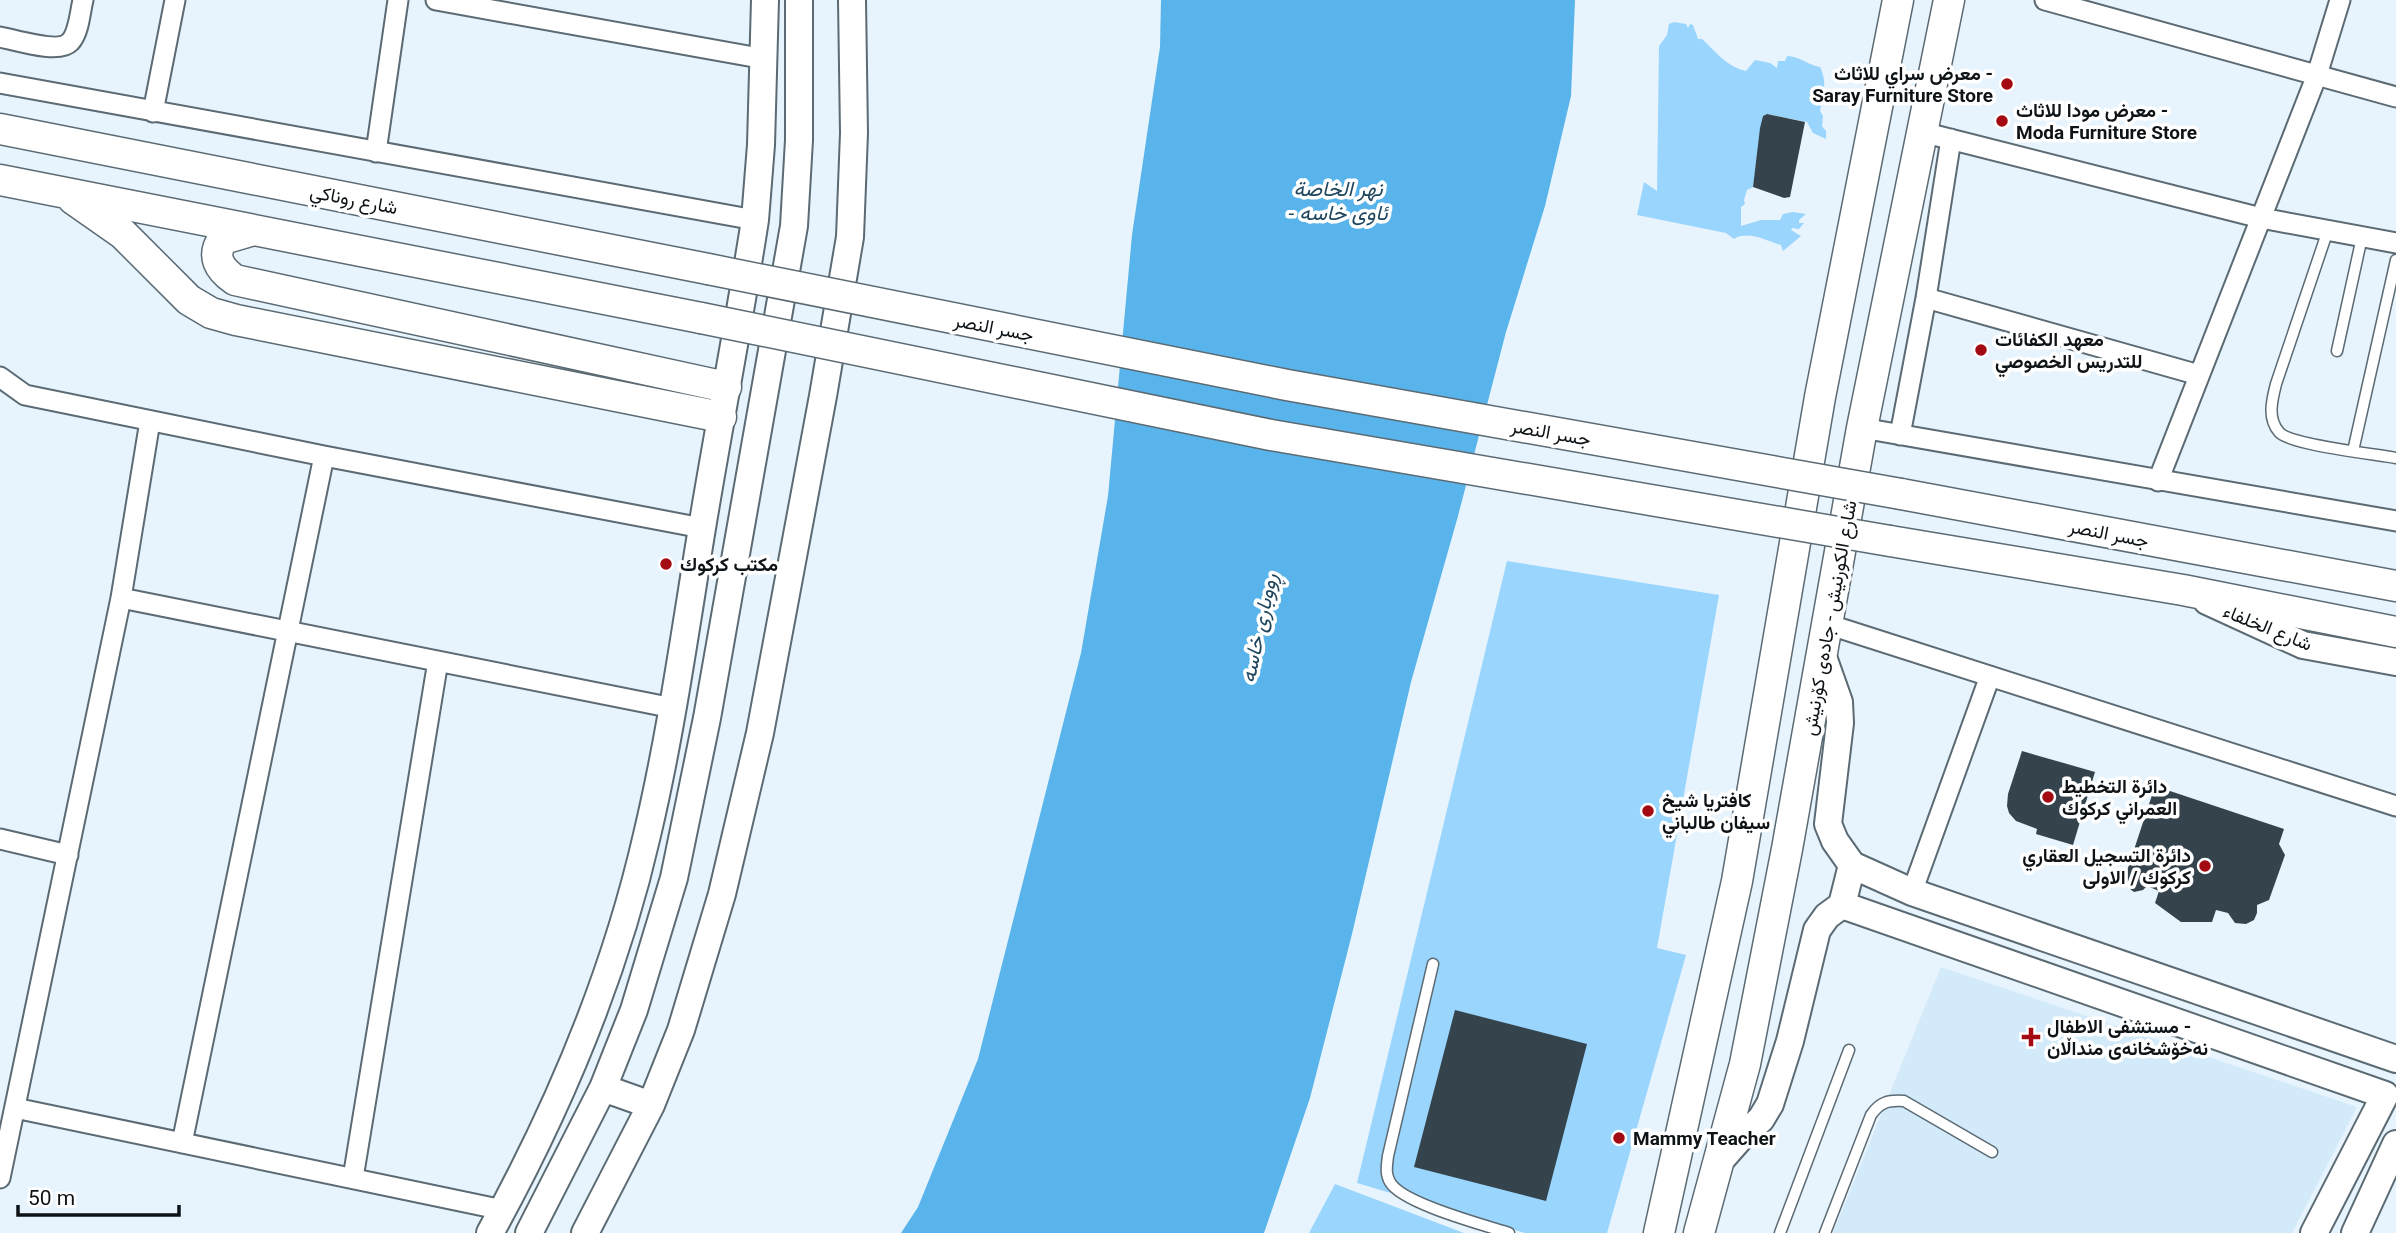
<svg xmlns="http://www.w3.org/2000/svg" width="2396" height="1233" font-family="Roboto,Vazirmatn,sans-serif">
  <rect width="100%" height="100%" fill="#e7f4fd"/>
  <!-- built -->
  <path fill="#d2eafa" d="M 1941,967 L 2357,1107 L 2292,1233 L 1833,1233 Z"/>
  <!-- green -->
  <path fill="#99d5fc" d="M 1674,22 L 1686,24 L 1688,28 L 1690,24 L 1693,25 L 1698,39 L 1702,39 C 1715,51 1727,67 1746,71 L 1755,60 L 1770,63 L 1777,68 L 1778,61 L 1785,61 L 1787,56 C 1799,56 1808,65 1820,67 C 1828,83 1823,96 1820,111 L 1823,116 L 1822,126 L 1826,131 L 1826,139 L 1813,133 L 1807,122 L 1767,114 L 1763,116 L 1753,187 L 1747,190 L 1744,200 L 1745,204 L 1741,207 L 1741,226 L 1761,220 L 1780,220 L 1783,214 L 1793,212 L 1806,214 L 1799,220 L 1799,223 L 1804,223 L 1799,229 L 1792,228 L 1791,230 L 1801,236 L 1783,251 L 1781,245 C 1767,241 1748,230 1734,239 L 1726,233 L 1637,215 L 1644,182 L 1657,191 L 1659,46 L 1667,35 L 1669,24 Z
    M 1507,561 L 1719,595 L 1657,948 L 1686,955 L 1607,1233 L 1525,1233 L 1357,1183 Z
    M 1335,1184 L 1464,1233 L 1309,1233 Z"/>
  <!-- water -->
  <path fill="#58b4ea" d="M 1161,0 L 1575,0 L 1571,96 L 1545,206 L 1506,332 L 1458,516 L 1411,682 L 1352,934 L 1310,1098 L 1264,1233 L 901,1233 L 918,1207 L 978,1059 L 1081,653 L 1108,496 L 1132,235 L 1160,47 Z"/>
  <!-- building -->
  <path fill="#35434c" d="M 1767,114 L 1805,122 L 1790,197 L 1784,198 L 1753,187 L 1760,128 L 1763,116 Z
    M 2022,751 L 2095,772 L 2073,845 L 2036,834 L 2037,829 L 2016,821 L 2009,813 L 2007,806 L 2008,794 Z
    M 2155,786 L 2284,829 L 2279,844 L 2285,855 L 2269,900 L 2257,905 L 2257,913 L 2254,920 L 2246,924 L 2235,923 L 2228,913 L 2216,910 L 2212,922 L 2181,922 L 2155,903 L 2159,891 L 2147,886 L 2143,890 L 2134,892 L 2126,886 L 2125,877 Z
    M 1455,1010 L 1587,1044 L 1546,1201 L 1414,1167 Z"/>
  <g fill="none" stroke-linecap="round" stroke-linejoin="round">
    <defs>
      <path id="lane" d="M 2328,230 L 2276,384 C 2272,400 2267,418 2279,432 C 2289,445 2375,454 2396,458
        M 2337,351 L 2362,237
        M 2353,451 L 2396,260
        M 1433,964 L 1388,1156 C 1387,1165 1385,1174 1390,1182 C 1401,1203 1484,1225 1509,1233
        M 1780,1233 L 1849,1050
        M 1825,1233 L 1871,1115 C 1880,1102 1888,1100 1904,1101 L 1992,1152"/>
      <path id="street" d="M 436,0 L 765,59
        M 2045,0 L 2396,97
        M 0,37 C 16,40 59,54 70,42 C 79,33 80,12 83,0
        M 0,83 L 755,220
        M 153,112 L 175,0
        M 1922,132 L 2261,218 L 2396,243
        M 376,152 L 398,0
        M 1926,298 L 2199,375
        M 0,377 L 25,395 L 324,456 L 702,528
        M 1862,428 L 2396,521
        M 1900,435 L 1926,298 L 1951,139
        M 2158,481 L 2317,75 L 2340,0
        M 121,598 L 673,708
        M 1827,624 L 2396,806
        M 0,839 L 68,855
        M 1912,892 L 1990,676
        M 15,1108 L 503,1210
        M 182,1143 L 324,456
        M 0,1178 L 121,598 L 150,421
        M 353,1178 L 438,661"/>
      <path id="secondary" d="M 2207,601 L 2303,645 L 2396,662
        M 1823,657 L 1839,702 L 1840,723 L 1828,824 L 1835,841 L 1852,865 L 1912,892 L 2396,1059
        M 1842,905 L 2385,1095
        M 603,1088 L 651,1105
        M 1718,1163 L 1741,1137 L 1761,1119 L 1770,1104 L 1790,1041 L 1817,930 L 1827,916 L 1842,905 L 1852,865
        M 490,1233 C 559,1108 615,975 647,835 C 671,734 685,631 702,528 C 719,425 739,323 755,220 L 761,145 L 765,0
        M 529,1233 L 603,1088 L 634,1010 L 674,878 L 707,718 L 794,226 L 799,140 L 799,0
        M 585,1233 L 651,1105 L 681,1030 L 722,894 L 760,733 L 823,396 L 850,237 L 854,133 L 852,0
        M 2314,1233 L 2385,1095
        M 2355,1233 L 2396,1144"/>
      <path id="primary" d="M 0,129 L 708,269
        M 0,180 L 701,318
        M 73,199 L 123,234 L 189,300 L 211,313 L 236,320 L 721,417
        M 254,230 L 223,239 C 211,256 219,269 235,280 L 726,387
        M 1901,494 L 2396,586
        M 1890,541 L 2183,590 L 2396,632
        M 1659,1233 L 1737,881 L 1820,397 L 1898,0
        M 1699,1233 L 1745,1064 L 1787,849 L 1862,428 L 1949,0"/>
    </defs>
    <!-- lane casing -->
    <use href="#lane" stroke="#5b6a73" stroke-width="13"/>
    <!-- street casing -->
    <use href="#street" stroke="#5b6a73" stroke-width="23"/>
    <!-- secondary casing -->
    <use href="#secondary" stroke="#5b6a73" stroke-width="30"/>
    <!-- primary casing -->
    <use href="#primary" stroke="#5b6a73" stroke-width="33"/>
    <!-- lane -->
    <use href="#lane" stroke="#fff" stroke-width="10"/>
    <!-- street -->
    <use href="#street" stroke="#fff" stroke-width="19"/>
    <!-- secondary -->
    <use href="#secondary" stroke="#fff" stroke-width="26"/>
    <!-- primary -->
    <use href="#primary" stroke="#fff" stroke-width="30"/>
    <defs>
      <path id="primary-bridge" d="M 708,269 L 1287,385 L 1901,494
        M 701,318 L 1271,435 L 1890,541"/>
    </defs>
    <!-- primary-bridge casing -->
    <use href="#primary-bridge" stroke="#5b6a73" stroke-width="33" stroke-linecap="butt"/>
    <!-- primary-bridge -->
    <use href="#primary-bridge" stroke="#fff" stroke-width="30"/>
  </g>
  <!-- markers -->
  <g fill="#a30a12" stroke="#fff" stroke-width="2.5">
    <circle cx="2007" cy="84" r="7"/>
    <circle cx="2002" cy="121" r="7"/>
    <circle cx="1981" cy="350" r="7"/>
    <circle cx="666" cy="564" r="7"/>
    <circle cx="2048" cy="797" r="7"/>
    <circle cx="1648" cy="811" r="7"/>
    <circle cx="2205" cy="866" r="7"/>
    <path d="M2027.5 1026.5h7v7h7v7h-7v7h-7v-7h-7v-7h7z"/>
    <circle cx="1619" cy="1138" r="7"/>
  </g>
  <g text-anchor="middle" stroke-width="7" stroke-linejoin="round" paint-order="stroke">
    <!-- poi labels -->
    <g font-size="19" font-weight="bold" fill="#0d1316" stroke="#fff" text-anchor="start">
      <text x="1993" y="80" text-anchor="end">معرض سراي للاثاث -<tspan x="1993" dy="22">Saray Furniture Store</tspan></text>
      <text x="2016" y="117">معرض مودا للاثاث -<tspan x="2016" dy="22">Moda Furniture Store</tspan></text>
      <text x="1995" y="346">معهد الكفائات<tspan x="1995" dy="22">للتدريس الخصوصي</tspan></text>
      <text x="680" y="571">مكتب كركوك</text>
      <text x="2062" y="793">دائرة التخطيط<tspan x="2062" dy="22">العمراني كركوك</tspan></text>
      <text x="1662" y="807">كافتريا شيخ<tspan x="1662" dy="22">سيفان طالباني</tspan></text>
      <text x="2191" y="862" text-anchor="end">دائرة التسجيل العقاري<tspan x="2191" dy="22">كركوك / الاولى</tspan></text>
      <text x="2047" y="1033">مستشفى الاطفال -<tspan x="2047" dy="22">نەخۆشخانەی منداڵان</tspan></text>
      <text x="1633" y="1145">Mammy Teacher</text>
    </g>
    <!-- street labels -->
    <g font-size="19" fill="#0d1316" stroke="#fff">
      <text transform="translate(354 199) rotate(11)" y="7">شارع روناكي</text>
      <text transform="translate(994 327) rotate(11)" y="7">جسر النصر</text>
      <text transform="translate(1551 432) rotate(10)" y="7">جسر النصر</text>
      <text transform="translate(2109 533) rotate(11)" y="7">جسر النصر</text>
      <text transform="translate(1829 618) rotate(-80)" y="7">شارع الكورنيش - جادەی کۆرنیش</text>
      <text transform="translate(2268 627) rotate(22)" y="7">شارع الخلفاء</text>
    </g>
    <!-- water labels -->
    <g font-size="21" font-style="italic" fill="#20475e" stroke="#fff">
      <text x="1338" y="196">نهر الخاصة<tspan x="1338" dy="24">- ئاوی خاسە</tspan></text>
      <text transform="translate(1259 628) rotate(-78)" y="7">ڕووباری خاسە</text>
    </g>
  </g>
  <!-- scale -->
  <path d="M18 1205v10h161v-10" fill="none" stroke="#0d1316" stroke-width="3.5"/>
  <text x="28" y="1205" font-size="21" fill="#0d1316" stroke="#ffffff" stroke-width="5" paint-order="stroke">50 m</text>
</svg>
